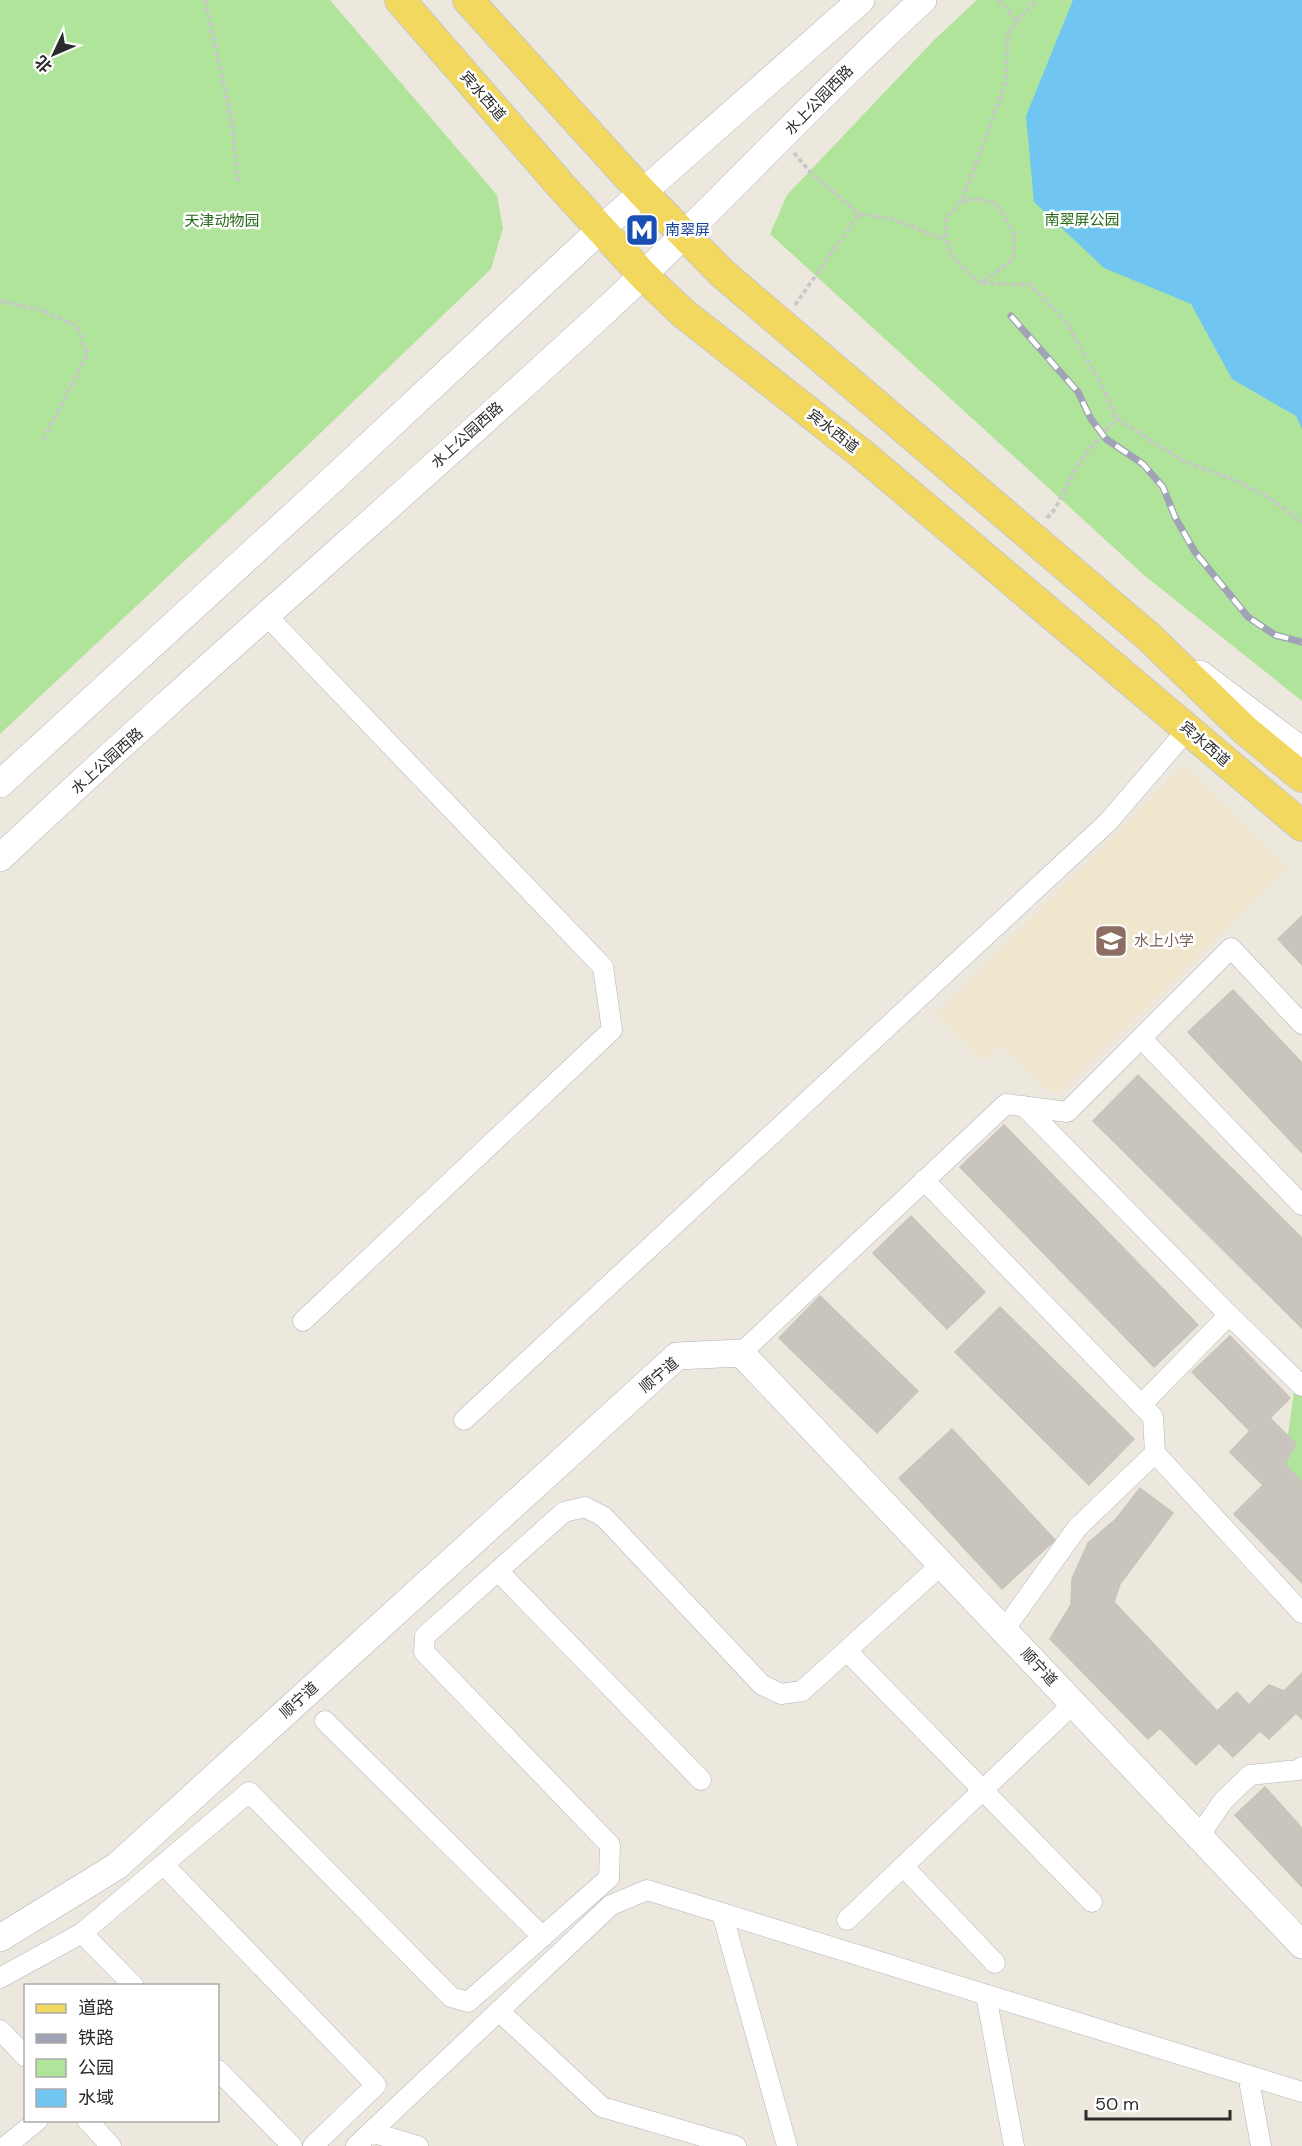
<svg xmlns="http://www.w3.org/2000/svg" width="1302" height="2146" font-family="'DM Sans','Noto Sans SC',sans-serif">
  <rect width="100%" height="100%" fill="#ede8de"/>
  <!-- education -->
  <path fill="#efe6cd" d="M 1184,765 L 1287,867 L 1058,1094 L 1045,1088 L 1000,1044 L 983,1061 L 937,1015 Z"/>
  <!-- green -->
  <path fill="#afe49a" d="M 0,0 L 330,0 L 497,195 L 503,228 L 491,269 L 306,447 L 0,734 Z
    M 977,0 L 1302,0 L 1302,701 L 1145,576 L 770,234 L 787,195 L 935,39 Z
    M 1302,1385 L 1302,1498 L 1282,1478 L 1294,1392 Z"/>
  <!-- water -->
  <path fill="#70c6f0" d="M 1073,0 L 1302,0 L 1302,429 L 1296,416 L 1232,379 L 1191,304 L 1104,268 L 1034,202 L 1026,116 Z"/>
  <!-- building -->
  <path fill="#c9c4bd" stroke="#c9c4b7" stroke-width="1.5" d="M 1302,916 L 1302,965 L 1278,939 Z
    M 1233,990 L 1302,1063 L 1302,1153 L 1188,1032 Z
    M 1138,1075 L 1302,1238 L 1302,1328 L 1093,1121 Z
    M 1004,1125 L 1198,1325 L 1154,1367 L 960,1167 Z
    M 911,1216 L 985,1292 L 947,1329 L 873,1253 Z
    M 820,1296 L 918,1391 L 877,1433 L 779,1338 Z
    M 1000,1307 L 1134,1439 L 1089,1485 L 955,1352 Z
    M 1230,1336 L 1290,1398 L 1270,1418 L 1296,1444 L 1285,1464 L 1302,1482 L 1302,1583 L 1234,1514 L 1263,1485 L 1230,1452 L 1250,1431 L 1192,1372 Z
    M 952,1429 L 1055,1540 L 1002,1589 L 899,1478 Z
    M 1140,1488 L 1173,1513 L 1120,1584 L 1114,1602 L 1217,1711 L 1237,1692 L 1249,1705 L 1269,1685 L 1284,1691 L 1302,1673 L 1302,1719 L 1296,1713 L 1269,1739 L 1260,1731 L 1233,1757 L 1219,1743 L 1196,1765 L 1160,1728 L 1148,1739 L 1050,1639 L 1071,1605 L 1072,1579 L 1088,1543 L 1116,1519 Z
    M 1265,1787 L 1302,1828 L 1302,1887 L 1235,1815 Z"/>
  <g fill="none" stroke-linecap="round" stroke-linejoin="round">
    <defs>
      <path id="street" d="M 267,616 L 603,967 L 612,1030 L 303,1321
        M 1141,1038 L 1302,1205
        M 1024,1106 L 1229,1315 L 1141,1405
        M 924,1180 L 1153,1417 L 1155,1453
        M 1229,1315 L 1302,1386
        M 741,1353 L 1006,1104 L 1067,1112 L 1231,948 L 1302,1024
        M 464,1420 L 1108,822 L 1188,729
        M 498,1571 L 701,1780
        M 1004,1630 L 1077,1528 L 1155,1453 L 1302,1613
        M 847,1651 L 1092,1902
        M 325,1721 L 543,1937
        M 1199,1836 L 1223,1801 L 1250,1775 L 1298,1770 L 1302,1767
        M 164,1865 L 376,2085 L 313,2146
        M 903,1866 L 995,1963
        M 722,1913 L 787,2146
        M 847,1920 L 1074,1703
        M 82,1933 L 134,1986
        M 0,1978 L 82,1933 L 249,1792 L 451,1997 L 468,2002 L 609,1878 L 610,1845 L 424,1652 L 425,1636 L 564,1512 L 585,1507 L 604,1517 L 762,1685 L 781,1694 L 802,1691 L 942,1564
        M 986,1995 L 1014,2146
        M 499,2011 L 602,2107 L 736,2146
        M 0,2030 L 26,2057
        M 218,2070 L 292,2146
        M 1248,2075 L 1261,2146
        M 87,2120 L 111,2146
        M 371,2132 L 418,2146
        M 6,2146 L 38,2120
        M 356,2146 L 611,1905 L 647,1890 L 1302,2092"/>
      <path id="secondary" d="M 1200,674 L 1302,751
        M 0,784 L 319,492 L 601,229 L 861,0
        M 0,858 C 198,671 406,495 606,310 C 715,209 814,99 923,0
        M 0,1938 L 117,1866 L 677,1356 L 741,1353 L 1302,1945"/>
      <path id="primary" d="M 400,0 L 563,188 L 643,275 L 683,313 L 862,454 L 1302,826
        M 468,0 L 642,192 L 723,274 L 1149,637 L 1245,730 L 1302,777"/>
    </defs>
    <!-- street casing -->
    <use href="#street" stroke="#b1b3bf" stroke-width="21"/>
    <!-- secondary casing -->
    <use href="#secondary" stroke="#b1b3bf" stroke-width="28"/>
    <!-- primary casing -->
    <use href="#primary" stroke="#c8c8c8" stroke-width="32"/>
    <!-- path -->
    <path stroke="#c8c8c8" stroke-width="4" stroke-dasharray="4.5 3" stroke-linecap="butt" d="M 205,0 L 232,122 L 238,184
      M 998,0 L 1018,21
      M 794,153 L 811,173 L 859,214
      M 962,201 L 978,199 L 997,204 L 1015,235 L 1013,259 L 982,283 L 1031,285 L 1066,322 L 1103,387 L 1116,418 L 1181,460 L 1239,482 L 1271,499 L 1302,522
      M 982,283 C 955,263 943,252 946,217 L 962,201 L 1006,82 L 1008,33 L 1036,0
      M 0,301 L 41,310 L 77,326 L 87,354 L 43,440
      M 795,305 L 859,214 L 889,218 L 944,239
      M 1047,518 L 1055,509 L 1078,464 L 1116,418"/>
    <!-- street -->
    <use href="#street" stroke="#fff" stroke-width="20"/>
    <!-- secondary -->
    <use href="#secondary" stroke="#fff" stroke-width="27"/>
    <!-- primary -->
    <use href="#primary" stroke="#f2d85e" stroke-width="30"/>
    <defs>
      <path id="rail" d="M 1011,316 L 1078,392 L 1091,419 L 1106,439 L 1143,464 L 1163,487 L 1175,517 L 1195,552 L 1248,617 L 1275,635 L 1302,642"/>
    </defs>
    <!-- rail casing -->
    <use href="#rail" stroke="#a0a2b6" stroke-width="7"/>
    <!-- rail -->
    <use href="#rail" stroke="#fff" stroke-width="4.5" stroke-dasharray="14" stroke-linecap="butt"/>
  </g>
  <!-- icons -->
  <defs>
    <symbol id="metro-square" viewBox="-11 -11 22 22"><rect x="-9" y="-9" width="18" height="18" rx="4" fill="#1a4fb4" stroke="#fff"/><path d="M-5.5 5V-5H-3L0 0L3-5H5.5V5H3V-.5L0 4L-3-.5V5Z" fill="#fff"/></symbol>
    <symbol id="school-square" viewBox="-11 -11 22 22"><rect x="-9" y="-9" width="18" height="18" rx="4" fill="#8d6e63" stroke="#fff"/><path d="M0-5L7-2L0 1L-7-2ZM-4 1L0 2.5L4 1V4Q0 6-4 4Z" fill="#fff"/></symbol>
  </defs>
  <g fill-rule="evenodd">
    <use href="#metro-square" x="623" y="211" width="38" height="38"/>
    <use href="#school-square" x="1092" y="922" width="38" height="38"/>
  </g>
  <g text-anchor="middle" stroke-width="5" stroke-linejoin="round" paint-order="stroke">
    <!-- street labels -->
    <g font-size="15" fill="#2b2b2b" stroke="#fff">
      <text transform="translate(483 96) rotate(49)" y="5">宾水西道</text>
      <text transform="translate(819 100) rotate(-46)" y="5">水上公园西路</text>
      <text transform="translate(833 431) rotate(38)" y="5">宾水西道</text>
      <text transform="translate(467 435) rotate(-42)" y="5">水上公园西路</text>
      <text transform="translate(1205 744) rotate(41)" y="5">宾水西道</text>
      <text transform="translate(107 761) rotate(-42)" y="5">水上公园西路</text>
      <text transform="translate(659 1375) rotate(-40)" y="5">顺宁道</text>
      <text transform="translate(1039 1667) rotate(47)" y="5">顺宁道</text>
      <text transform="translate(299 1700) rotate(-42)" y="5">顺宁道</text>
    </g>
    <!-- park labels -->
    <g font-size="15" fill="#266a1a" stroke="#fff">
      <text x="1082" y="225">南翠屏公园</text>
      <text x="222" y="226">天津动物园</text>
    </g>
    <!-- transit labels -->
    <g font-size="15" fill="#164399" stroke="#fff" text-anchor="start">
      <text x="665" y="235">南翠屏</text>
    </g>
    <!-- education labels -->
    <g font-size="15" fill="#785e54" stroke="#fff" text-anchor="start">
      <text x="1134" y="946">水上小学</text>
    </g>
  </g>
  <!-- legend -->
  <rect x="24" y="1984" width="195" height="138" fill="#ffffff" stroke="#aaaaaa" stroke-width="1.5"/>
  <rect x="36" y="2004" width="30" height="9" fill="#f2d85e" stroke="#aaaaaa" stroke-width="1.5"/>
  <text x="78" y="2014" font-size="18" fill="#2b2b2b">道路</text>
  <rect x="36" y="2034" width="30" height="9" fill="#a0a2b6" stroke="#aaaaaa" stroke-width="1.5"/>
  <text x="78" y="2044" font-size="18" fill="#2b2b2b">铁路</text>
  <rect x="36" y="2059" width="30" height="18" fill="#afe49a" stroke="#aaaaaa" stroke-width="1.5"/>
  <text x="78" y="2074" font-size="18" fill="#2b2b2b">公园</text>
  <rect x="36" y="2089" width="30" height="18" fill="#70c6f0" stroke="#aaaaaa" stroke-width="1.5"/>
  <text x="78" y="2104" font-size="18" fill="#2b2b2b">水域</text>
  <!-- north arrow -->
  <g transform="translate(54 54) rotate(226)" stroke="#ffffff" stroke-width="4.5" paint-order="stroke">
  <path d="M0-4.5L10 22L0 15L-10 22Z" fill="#2b2b2b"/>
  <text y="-9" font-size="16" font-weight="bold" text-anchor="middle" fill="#2b2b2b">北</text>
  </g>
  <!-- scale -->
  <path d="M1086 2110v9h144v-9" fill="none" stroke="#2b2b2b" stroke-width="3"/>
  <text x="1095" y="2110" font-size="18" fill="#2b2b2b" stroke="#ffffff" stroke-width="4.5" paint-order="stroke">50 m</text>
</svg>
